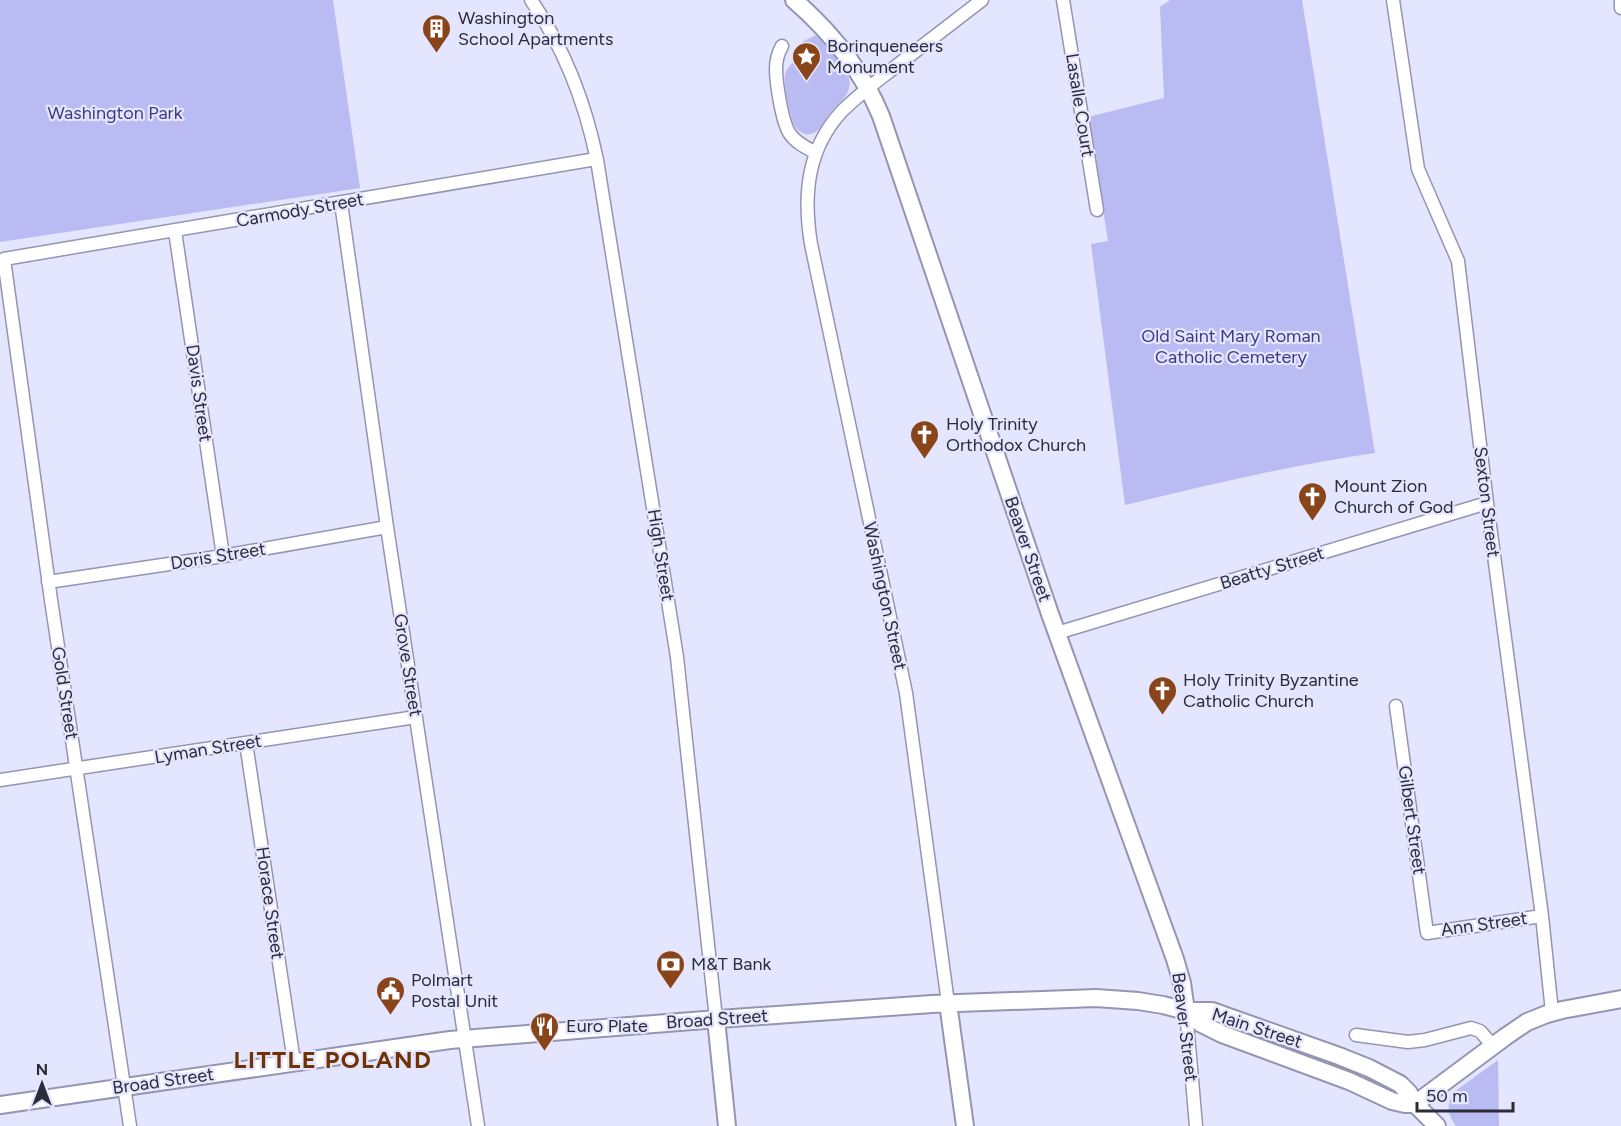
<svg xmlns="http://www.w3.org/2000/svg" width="1621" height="1126" font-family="Figtree,sans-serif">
  <rect width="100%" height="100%" fill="#e4e5fe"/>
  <!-- green -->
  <path fill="#babbf3" d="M 0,0 L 333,0 L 360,188 L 0,242 Z
    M 1170,0 L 1302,0 L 1375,453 C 1291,465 1208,485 1125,505 L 1091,244 L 1108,241 L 1088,117 L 1164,98 L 1160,7 Z
    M 816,35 C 825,45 846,67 849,79 C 853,94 837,104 829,114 C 825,119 823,125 819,129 C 810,139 798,134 793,123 C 790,111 783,87 785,75 C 789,60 804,61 802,42 Z
    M 1498,1060 L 1499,1126 L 1456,1126 C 1447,1113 1446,1106 1454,1092 Z"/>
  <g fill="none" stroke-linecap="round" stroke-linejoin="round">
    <defs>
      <path id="street" d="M 531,0 C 565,49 585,102 597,160 L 677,657 L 716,1019
        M 1063,0 L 1097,210
        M 1393,0 L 1418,169 L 1458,261 L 1487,503 L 1542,916 L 1552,1012
        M 1621,0 L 1621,8
        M 782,46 C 778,53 776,61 776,69 C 776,82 782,123 790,134 C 796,143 807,148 816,153
        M 341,203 L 387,527 L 478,1126
        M 175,231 L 223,556
        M 48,582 L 223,556 L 387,527
        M 1057,633 L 1487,503
        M 1396,706 L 1427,933 L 1542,916
        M 246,743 L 294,1062
        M 0,780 L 416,717
        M 948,1003 L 906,693 L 811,244 C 803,195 807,149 842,111 C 858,95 877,81 895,67 C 924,45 953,22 982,0
        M 1186,1011 L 1196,1126
        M 1356,1035 L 1408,1042 L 1425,1040 L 1471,1028 L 1480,1031 L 1493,1046
        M 130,1126 L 51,600 L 4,259 L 596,159"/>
      <path id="secondary" d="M 794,0 C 832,33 862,70 881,116 L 1050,614 L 1175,959 L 1182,983 L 1186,1011
        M 948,1003 L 965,1126
        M 1186,1011 L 1200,1023 L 1222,1034 L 1349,1081 L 1392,1101 L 1405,1104 L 1415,1104
        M 716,1019 L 727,1126
        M 1415,1104 L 1505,1037 L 1527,1022 L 1547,1014 L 1562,1010 L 1621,999
        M 0,1105 L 450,1040 L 705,1020 L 932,1004 L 1096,998 L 1138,1001 L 1163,1005 L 1186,1011 L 1212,1011 L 1339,1056 L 1369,1068 L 1400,1084 L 1409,1093 L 1415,1104 L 1437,1126"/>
    </defs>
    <!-- street casing -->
    <use href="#street" stroke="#9495b2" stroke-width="15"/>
    <!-- secondary casing -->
    <use href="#secondary" stroke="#9495b2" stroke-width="20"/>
    <!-- street -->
    <use href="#street" stroke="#fff" stroke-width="12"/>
    <!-- secondary -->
    <use href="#secondary" stroke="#fff" stroke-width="16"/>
  </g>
  <!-- icons -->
  <defs>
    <symbol id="building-pin" viewBox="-11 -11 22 30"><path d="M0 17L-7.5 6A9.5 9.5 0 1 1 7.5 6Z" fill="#894519" stroke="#e4e5fe"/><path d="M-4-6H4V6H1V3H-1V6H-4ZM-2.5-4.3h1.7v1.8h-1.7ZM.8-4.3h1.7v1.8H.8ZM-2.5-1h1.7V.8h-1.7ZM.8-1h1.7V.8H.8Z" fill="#fff"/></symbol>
    <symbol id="sight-pin" viewBox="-11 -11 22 30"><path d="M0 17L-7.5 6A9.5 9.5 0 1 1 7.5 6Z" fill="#894519" stroke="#e4e5fe"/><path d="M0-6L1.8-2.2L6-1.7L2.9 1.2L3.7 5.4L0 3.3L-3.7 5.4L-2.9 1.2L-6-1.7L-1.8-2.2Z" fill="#fff"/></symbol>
    <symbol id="church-pin" viewBox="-11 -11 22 30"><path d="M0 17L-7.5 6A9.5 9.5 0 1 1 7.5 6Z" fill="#894519" stroke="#e4e5fe"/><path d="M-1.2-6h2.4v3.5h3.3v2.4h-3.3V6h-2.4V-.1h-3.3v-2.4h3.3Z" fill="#fff"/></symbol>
    <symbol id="bank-pin" viewBox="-11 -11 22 30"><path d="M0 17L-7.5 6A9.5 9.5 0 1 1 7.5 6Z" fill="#894519" stroke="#e4e5fe"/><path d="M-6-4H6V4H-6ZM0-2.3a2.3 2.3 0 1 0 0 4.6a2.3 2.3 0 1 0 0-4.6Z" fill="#fff"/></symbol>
    <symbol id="civic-pin" viewBox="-11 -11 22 30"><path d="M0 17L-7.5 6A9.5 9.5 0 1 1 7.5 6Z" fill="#894519" stroke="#e4e5fe"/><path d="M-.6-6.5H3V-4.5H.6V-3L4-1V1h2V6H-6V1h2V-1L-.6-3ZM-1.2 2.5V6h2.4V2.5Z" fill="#fff"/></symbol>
    <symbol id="restaurant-pin" viewBox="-11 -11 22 30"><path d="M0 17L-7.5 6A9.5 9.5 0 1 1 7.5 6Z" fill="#894519" stroke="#e4e5fe"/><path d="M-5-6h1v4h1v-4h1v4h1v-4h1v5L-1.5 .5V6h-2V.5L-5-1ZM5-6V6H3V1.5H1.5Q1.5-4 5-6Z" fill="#fff"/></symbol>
  </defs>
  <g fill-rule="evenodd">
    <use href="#building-pin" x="420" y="12" width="33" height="45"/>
    <use href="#sight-pin" x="790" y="40" width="33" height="45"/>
    <use href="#church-pin" x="908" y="418" width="33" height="45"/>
    <use href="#church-pin" x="1296" y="480" width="33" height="45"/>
    <use href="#church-pin" x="1146" y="674" width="33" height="45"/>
    <use href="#bank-pin" x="654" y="948" width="33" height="45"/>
    <use href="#civic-pin" x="374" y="974" width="33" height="45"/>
    <use href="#restaurant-pin" x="528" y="1010" width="33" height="45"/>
  </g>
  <g text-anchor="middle" stroke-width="4.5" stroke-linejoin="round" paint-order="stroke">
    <!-- poi labels -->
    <g font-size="18" fill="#2c2c38" stroke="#e4e5fe" text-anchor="start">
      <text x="458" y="24">Washington<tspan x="458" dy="21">School Apartments</tspan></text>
      <text x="827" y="52">Borinqueneers<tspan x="827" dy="21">Monument</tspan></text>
      <text x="946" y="430">Holy Trinity<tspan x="946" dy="21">Orthodox Church</tspan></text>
      <text x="1334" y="492">Mount Zion<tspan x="1334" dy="21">Church of God</tspan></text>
      <text x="1183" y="686">Holy Trinity Byzantine<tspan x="1183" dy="21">Catholic Church</tspan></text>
      <text x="691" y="970">M&amp;T Bank</text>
      <text x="411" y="986">Polmart<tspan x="411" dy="21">Postal Unit</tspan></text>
      <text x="566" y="1032">Euro Plate</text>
    </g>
    <!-- street labels -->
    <g font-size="18" fill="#2c2c38" stroke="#e4e5fe">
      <text transform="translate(1080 105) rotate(81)" y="6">Lasalle Court</text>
      <text transform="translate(300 210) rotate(-10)" y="6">Carmody Street</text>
      <text transform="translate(199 393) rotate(82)" y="6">Davis Street</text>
      <text transform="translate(1487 502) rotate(83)" y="6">Sexton Street</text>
      <text transform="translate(1028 549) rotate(71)" y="6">Beaver Street</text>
      <text transform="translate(661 555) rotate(81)" y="6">High Street</text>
      <text transform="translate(218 556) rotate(-9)" y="6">Doris Street</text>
      <text transform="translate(1272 568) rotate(-17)" y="6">Beatty Street</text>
      <text transform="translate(885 596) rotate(78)" y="6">Washington Street</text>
      <text transform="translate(408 665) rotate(81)" y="6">Grove Street</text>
      <text transform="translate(65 693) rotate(81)" y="6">Gold Street</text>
      <text transform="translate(208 749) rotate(-9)" y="6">Lyman Street</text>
      <text transform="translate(1412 820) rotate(82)" y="6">Gilbert Street</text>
      <text transform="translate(270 903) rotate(82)" y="6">Horace Street</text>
      <text transform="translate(1484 924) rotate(-8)" y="6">Ann Street</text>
      <text transform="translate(717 1019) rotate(-4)" y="6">Broad Street</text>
      <text transform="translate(1185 1027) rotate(83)" y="6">Beaver Street</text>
      <text transform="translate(1257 1028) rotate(18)" y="6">Main Street</text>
      <text transform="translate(163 1081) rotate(-8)" y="6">Broad Street</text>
    </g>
    <!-- park labels -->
    <g font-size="18" fill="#403788" stroke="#e4e5fe">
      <text x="115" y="119">Washington Park</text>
      <text x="1231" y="342">Old Saint Mary Roman<tspan x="1231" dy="21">Catholic Cemetery</tspan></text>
    </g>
    <!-- district labels -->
    <g font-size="24" font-weight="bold" letter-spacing="1.5" fill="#6e3205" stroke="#e4e5fe">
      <text x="333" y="1068">LITTLE POLAND</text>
    </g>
  </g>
  <!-- north arrow -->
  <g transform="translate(42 1084)" stroke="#e4e5fe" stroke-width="4.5" paint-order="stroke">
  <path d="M0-4.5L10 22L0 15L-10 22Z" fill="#2c2c38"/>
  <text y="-9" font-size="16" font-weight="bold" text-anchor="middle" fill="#2c2c38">N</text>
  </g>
  <!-- scale -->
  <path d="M1417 1102v9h96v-9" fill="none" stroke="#2c2c38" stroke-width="3"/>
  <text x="1426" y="1102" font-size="18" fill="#2c2c38" stroke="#e4e5fe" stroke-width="4.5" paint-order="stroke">50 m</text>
</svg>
